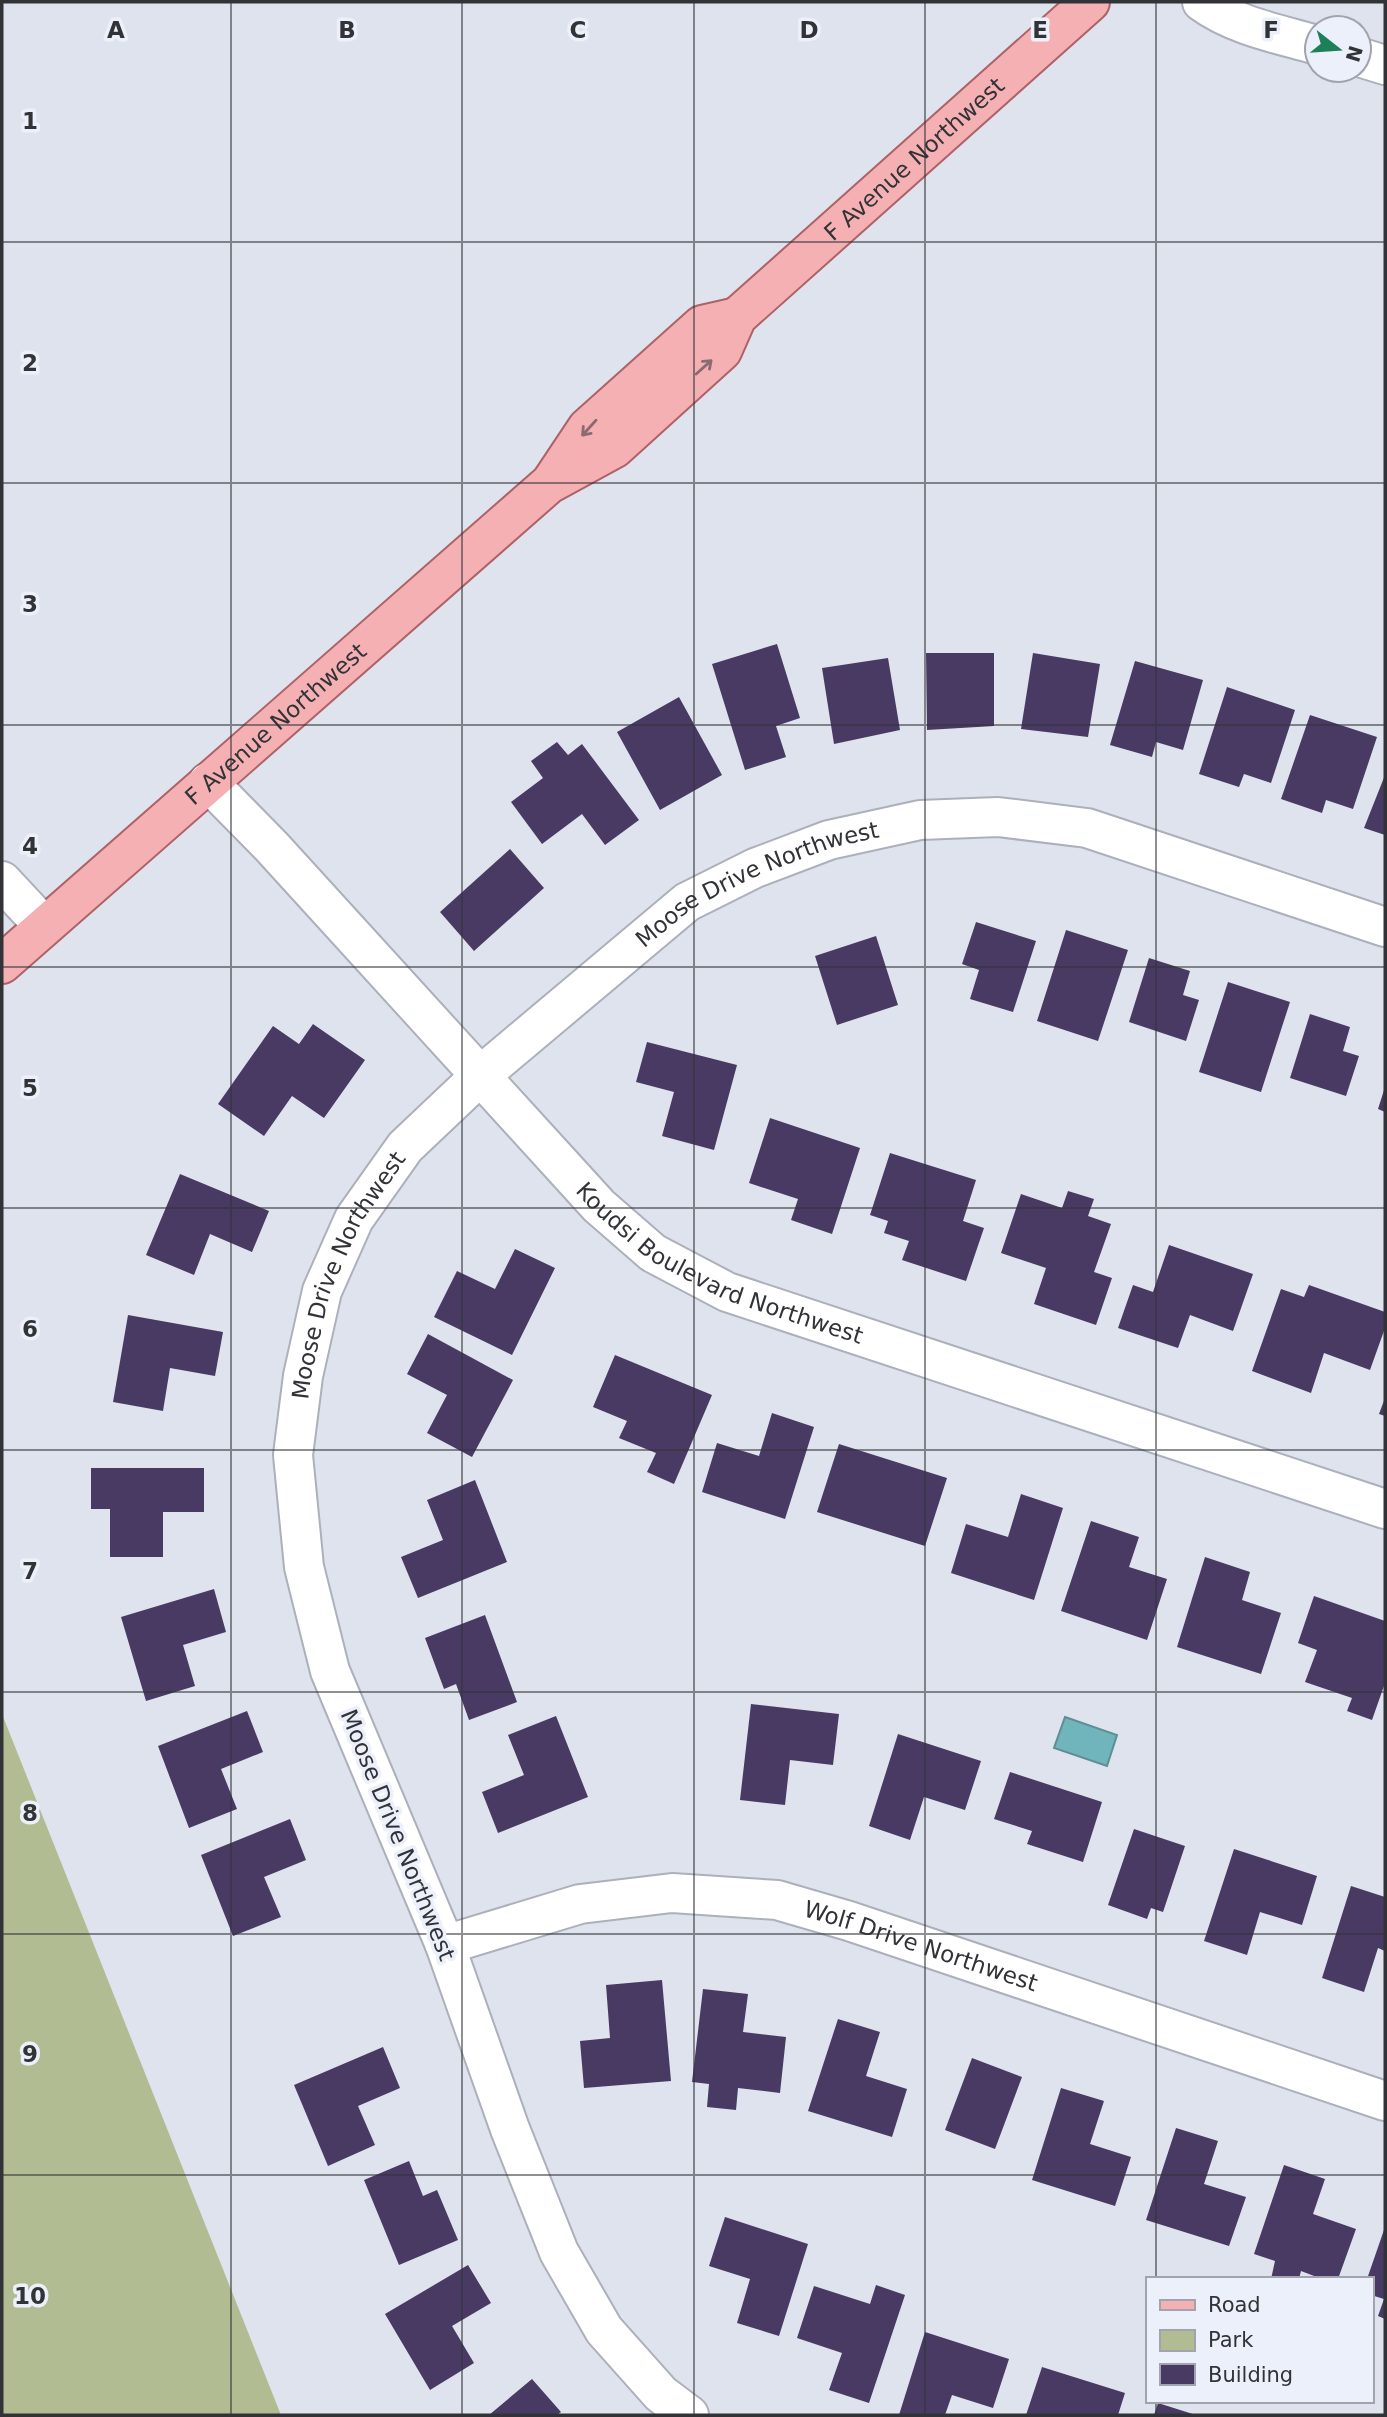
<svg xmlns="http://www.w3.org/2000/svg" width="1387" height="2417" font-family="'DejaVu Sans',sans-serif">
  <rect width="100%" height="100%" fill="#dfe3ed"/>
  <!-- green -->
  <path fill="#b2bc92" d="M 2,1714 L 281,2415 L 2,2415 Z"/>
  <!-- water -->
  <path fill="#71b5bc" stroke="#5e8e94" stroke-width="2" d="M 1065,1717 L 1117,1735 L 1107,1766 L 1054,1748 Z"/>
  <!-- building -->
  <path fill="#493a63" d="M 777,644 L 800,718 L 776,726 L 786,757 L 745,770 L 712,664 Z
    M 926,653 L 994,653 L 994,726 L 927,730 Z
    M 1033,653 L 1100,664 L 1088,737 L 1021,729 Z
    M 888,658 L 900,730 L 834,744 L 822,668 Z
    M 1135,661 L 1203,680 L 1183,750 L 1156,742 L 1152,757 L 1110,745 Z
    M 1227,687 L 1295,710 L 1271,783 L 1244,774 L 1239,787 L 1199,774 Z
    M 679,697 L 722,775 L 660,810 L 617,732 Z
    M 1310,715 L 1377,737 L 1353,809 L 1326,800 L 1322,813 L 1281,799 Z
    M 557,742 L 568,755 L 582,744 L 639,820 L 605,845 L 582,814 L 542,844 L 511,802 L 543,778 L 531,761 Z
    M 1385,775 L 1385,835 L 1364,828 Z
    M 510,849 L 544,888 L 474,951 L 440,912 Z
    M 976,922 L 1036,941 L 1013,1012 L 970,999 L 979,970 L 962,964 Z
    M 1066,930 L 1128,950 L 1098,1041 L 1037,1021 Z
    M 876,936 L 898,1005 L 837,1025 L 815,956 Z
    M 1149,958 L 1190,971 L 1183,995 L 1199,1000 L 1186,1041 L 1129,1022 Z
    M 1228,982 L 1290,1002 L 1261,1092 L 1199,1072 Z
    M 1310,1014 L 1350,1027 L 1343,1051 L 1359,1056 L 1346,1096 L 1290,1078 Z
    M 313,1024 L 365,1060 L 324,1118 L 292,1096 L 264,1136 L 218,1104 L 273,1026 L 299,1044 Z
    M 647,1042 L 737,1065 L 714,1150 L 662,1136 L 674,1092 L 636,1082 Z
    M 1385,1087 L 1385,1112 L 1378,1109 Z
    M 770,1118 L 860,1148 L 832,1234 L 791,1220 L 798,1199 L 749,1183 Z
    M 890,1153 L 976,1180 L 963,1221 L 984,1228 L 966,1281 L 902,1260 L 909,1241 L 884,1233 L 888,1221 L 870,1215 Z
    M 180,1174 L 269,1211 L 252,1252 L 210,1234 L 194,1275 L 146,1255 Z
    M 1068,1191 L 1094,1199 L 1088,1216 L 1111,1224 L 1094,1272 L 1112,1278 L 1096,1325 L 1034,1304 L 1046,1268 L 1001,1253 L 1021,1194 L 1062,1208 Z
    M 1169,1245 L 1253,1274 L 1233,1331 L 1190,1315 L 1178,1348 L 1118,1328 L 1133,1285 L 1153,1292 Z
    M 515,1249 L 555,1268 L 512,1355 L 434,1317 L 457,1271 L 495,1289 Z
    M 1309,1285 L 1385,1312 L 1385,1328 L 1370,1370 L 1324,1353 L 1311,1393 L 1252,1371 L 1281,1289 L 1304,1297 Z
    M 128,1315 L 223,1332 L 215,1376 L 170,1368 L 163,1411 L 113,1402 Z
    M 428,1334 L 513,1380 L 472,1457 L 427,1433 L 447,1395 L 407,1374 Z
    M 615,1355 L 712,1395 L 674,1484 L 647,1472 L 656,1453 L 619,1438 L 627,1421 L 593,1407 Z
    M 1385,1398 L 1385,1416 L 1379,1414 Z
    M 772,1413 L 814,1427 L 785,1519 L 702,1492 L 717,1443 L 759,1456 Z
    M 839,1444 L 947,1478 L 925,1546 L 817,1512 Z
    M 91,1468 L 204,1468 L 204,1512 L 163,1512 L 163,1557 L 110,1557 L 110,1509 L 91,1509 Z
    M 475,1480 L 507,1562 L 418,1598 L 401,1557 L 443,1540 L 427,1500 Z
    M 1021,1494 L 1063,1508 L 1034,1600 L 951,1573 L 966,1524 L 1008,1537 Z
    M 1091,1521 L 1139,1537 L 1129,1567 L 1167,1579 L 1147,1640 L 1061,1611 Z
    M 1205,1557 L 1250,1572 L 1242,1600 L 1281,1613 L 1261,1674 L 1177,1647 Z
    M 214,1589 L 226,1632 L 183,1645 L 195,1686 L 146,1701 L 121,1617 Z
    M 1314,1596 L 1385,1621 L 1385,1683 L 1372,1720 L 1347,1711 L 1352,1698 L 1305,1682 L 1317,1650 L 1298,1643 Z
    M 485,1615 L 517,1702 L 469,1720 L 456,1684 L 444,1689 L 425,1638 Z
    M 751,1704 L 839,1714 L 833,1765 L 790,1760 L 785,1805 L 740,1800 Z
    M 247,1711 L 263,1752 L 221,1769 L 237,1809 L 189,1828 L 158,1746 Z
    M 556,1716 L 588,1797 L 498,1833 L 482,1792 L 524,1775 L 508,1735 Z
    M 898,1734 L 981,1761 L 965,1810 L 924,1797 L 910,1840 L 869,1826 Z
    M 1010,1772 L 1102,1802 L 1083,1862 L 1027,1844 L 1032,1831 L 994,1819 Z
    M 290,1819 L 306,1860 L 264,1877 L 281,1917 L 233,1936 L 201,1855 Z
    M 1134,1829 L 1185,1846 L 1163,1912 L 1151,1908 L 1147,1919 L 1108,1905 Z
    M 1234,1849 L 1317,1876 L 1302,1925 L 1260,1912 L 1247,1955 L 1204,1941 Z
    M 1351,1886 L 1385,1897 L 1385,1951 L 1378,1948 L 1364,1992 L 1322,1978 Z
    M 662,1980 L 671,2081 L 584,2088 L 580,2041 L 610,2038 L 606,1985 Z
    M 703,1989 L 748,1994 L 743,2032 L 786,2037 L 780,2093 L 738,2088 L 736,2110 L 707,2107 L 709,2084 L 692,2082 Z
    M 838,2019 L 880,2032 L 866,2076 L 907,2089 L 892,2137 L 808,2111 Z
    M 383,2047 L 400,2088 L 358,2106 L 375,2145 L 328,2166 L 294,2085 Z
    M 972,2058 L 1022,2077 L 995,2149 L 945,2130 Z
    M 1061,2088 L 1104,2101 L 1090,2144 L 1131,2157 L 1115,2206 L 1032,2180 Z
    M 1176,2128 L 1218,2141 L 1204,2184 L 1246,2197 L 1229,2246 L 1146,2220 Z
    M 409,2161 L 423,2196 L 437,2190 L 458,2240 L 399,2265 L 364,2180 Z
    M 1284,2165 L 1325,2179 L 1313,2214 L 1356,2229 L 1338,2279 L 1322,2279 L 1301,2271 L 1299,2279 L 1271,2279 L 1275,2261 L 1254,2254 Z
    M 725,2217 L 808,2244 L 779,2336 L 737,2323 L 750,2279 L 709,2266 Z
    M 1385,2227 L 1385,2319 L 1378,2316 L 1384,2299 L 1371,2295 L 1371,2279 L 1367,2279 Z
    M 468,2265 L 491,2303 L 452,2326 L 474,2363 L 430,2390 L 385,2314 Z
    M 876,2285 L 905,2295 L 869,2403 L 829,2390 L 842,2353 L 797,2338 L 814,2286 L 870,2304 Z
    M 925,2332 L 1009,2359 L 993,2408 L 952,2395 L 945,2415 L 899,2415 Z
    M 1042,2367 L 1125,2393 L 1118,2415 L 1026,2415 Z
    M 532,2379 L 561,2412 L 557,2415 L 489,2415 Z
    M 1158,2403 L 1196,2415 L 1154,2415 Z"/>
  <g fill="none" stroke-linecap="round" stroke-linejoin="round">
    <defs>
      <g id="minor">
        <path d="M 1202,2 C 1235,26 1279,34 1317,45"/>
        <path d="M 1359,57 L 1385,65"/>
        <path id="s1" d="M 208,782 L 271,846 L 599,1206 L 653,1253 L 727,1292 L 1385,1509"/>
        <path d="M 2,881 L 44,926"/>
        <path id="s2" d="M 445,1945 L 580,1904 L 672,1893 L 777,1900 L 849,1921 L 1385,2101"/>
        <path id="s3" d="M 689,2415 L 661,2394 L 604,2330 L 559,2252 L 510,2129 L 445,1945 L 330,1671 L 304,1567 L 293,1455 L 303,1376 L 322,1291 L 354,1219 L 405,1147 L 481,1075 L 687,902 L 755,868 L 829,840 L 920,820 L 998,817 L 1087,828 L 1385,927"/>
      </g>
      <g id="major">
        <path d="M 553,479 L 587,428 L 702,325 L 737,317"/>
        <path id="s4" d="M 2,964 L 549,484 L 615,448 L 722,351 L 737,317 L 1090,2"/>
      </g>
    </defs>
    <!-- minor casing -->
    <use href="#minor" stroke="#acb0ba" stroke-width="42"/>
    <!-- major casing -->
    <use href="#major" stroke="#ad6268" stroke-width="42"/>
    <!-- minor -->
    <use href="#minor" stroke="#fff" stroke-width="38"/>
    <!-- major -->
    <use href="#major" stroke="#f5b0b4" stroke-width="38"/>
  </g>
  <!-- one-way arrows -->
  <defs><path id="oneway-shaft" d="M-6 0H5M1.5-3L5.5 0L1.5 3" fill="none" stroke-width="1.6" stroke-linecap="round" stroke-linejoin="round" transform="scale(1.75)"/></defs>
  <g stroke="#8a6b6f">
    <use href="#oneway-shaft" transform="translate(704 367) rotate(-42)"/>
    <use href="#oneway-shaft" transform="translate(589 428) rotate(132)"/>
  </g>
  <!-- grid -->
  <path fill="none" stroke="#323337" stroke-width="2" stroke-opacity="0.55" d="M 231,2 L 231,2415M 462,2 L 462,2415M 694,2 L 694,2415M 925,2 L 925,2415M 1156,2 L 1156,2279M 2,242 L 1385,242M 2,483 L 1385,483M 2,725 L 1385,725M 2,967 L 1385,967M 2,1208 L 1385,1208M 2,1450 L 1385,1450M 2,1692 L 1385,1692M 2,1934 L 1385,1934M 2,2175 L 1385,2175M 1156,2401 L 1156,2415"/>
  <g text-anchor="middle" stroke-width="7" stroke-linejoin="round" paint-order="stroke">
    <!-- street labels -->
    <g font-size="23" fill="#323337" stroke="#ecf0fb">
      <text dy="8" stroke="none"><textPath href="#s4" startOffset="1222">F Avenue Northwest</textPath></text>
      <text dy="8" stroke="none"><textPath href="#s4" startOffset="364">F Avenue Northwest</textPath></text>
      <text dy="8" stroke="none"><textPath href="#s3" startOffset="1834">Moose Drive Northwest</textPath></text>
      <text dy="8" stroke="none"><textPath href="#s1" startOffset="712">Koudsi Boulevard Northwest</textPath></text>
      <text dy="8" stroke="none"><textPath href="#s3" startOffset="1246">Moose Drive Northwest</textPath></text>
      <text transform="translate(398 1835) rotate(68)" y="8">Moose Drive Northwest</text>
      <text dy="8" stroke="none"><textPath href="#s2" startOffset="490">Wolf Drive Northwest</textPath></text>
    </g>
  </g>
  <g font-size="23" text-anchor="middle" font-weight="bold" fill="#323337" stroke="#ecf0fb" stroke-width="7" stroke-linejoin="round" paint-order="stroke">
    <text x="116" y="38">A</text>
    <text x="347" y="38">B</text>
    <text x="578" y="38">C</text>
    <text x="809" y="38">D</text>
    <text x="1040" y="38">E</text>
    <text x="1271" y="38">F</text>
    <text x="30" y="129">1</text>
    <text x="30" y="371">2</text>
    <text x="30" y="612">3</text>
    <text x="30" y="854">4</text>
    <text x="30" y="1096">5</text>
    <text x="30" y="1337">6</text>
    <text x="30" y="1579">7</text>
    <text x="30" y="1821">8</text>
    <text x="30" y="2062">9</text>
    <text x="30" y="2304">10</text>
  </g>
  <!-- border -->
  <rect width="1387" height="2417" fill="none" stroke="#323337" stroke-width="7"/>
  <!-- legend -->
  <rect x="1146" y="2277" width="228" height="126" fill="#ecf0fb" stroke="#a2a4ad" stroke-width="2"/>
  <rect x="1160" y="2300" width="35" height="10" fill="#f5b0b4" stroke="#a2a4ad" stroke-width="2"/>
  <text x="1208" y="2312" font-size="21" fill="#323337">Road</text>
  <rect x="1160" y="2330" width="35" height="21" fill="#b2bc92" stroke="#a2a4ad" stroke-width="2"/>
  <text x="1208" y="2347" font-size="21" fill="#323337">Park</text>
  <rect x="1160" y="2364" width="35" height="21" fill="#493a63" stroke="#a2a4ad" stroke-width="2"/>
  <text x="1208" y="2382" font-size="21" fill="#323337">Building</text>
  <!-- north arrow -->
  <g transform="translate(1338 49) rotate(107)"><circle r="33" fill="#ecf0fb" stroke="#a2a4ad" stroke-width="2"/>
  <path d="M0-5L12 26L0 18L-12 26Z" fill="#1e8058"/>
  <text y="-10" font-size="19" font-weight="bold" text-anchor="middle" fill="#323337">N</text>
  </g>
</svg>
